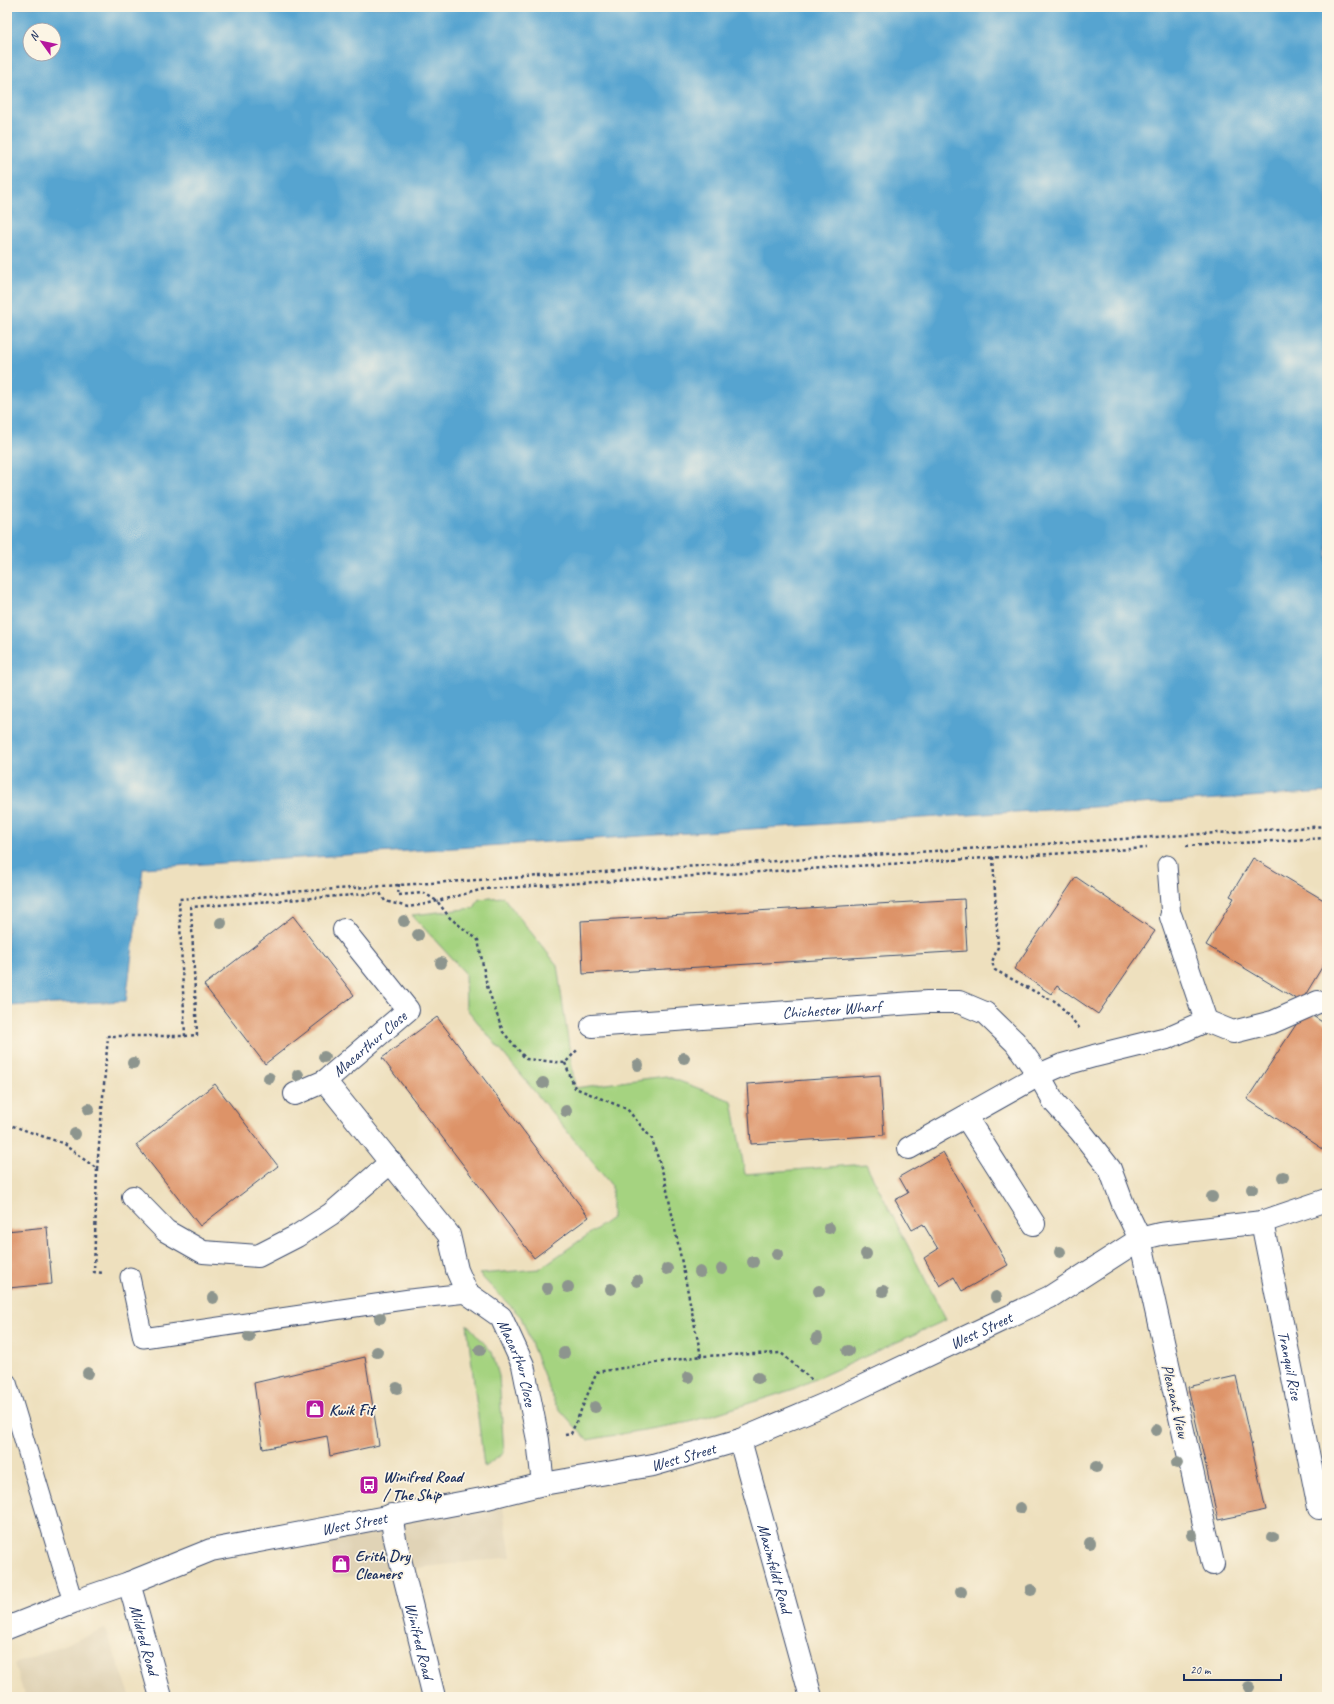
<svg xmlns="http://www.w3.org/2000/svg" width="1334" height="1704" font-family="Caveat,sans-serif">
  <rect width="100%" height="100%" fill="#fcf5e5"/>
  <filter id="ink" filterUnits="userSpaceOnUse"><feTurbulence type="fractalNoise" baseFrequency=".025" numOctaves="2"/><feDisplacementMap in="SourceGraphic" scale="8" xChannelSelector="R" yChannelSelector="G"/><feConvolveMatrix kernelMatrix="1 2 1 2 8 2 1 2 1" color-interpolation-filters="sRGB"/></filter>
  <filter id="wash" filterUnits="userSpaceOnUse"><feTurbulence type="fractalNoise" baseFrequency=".012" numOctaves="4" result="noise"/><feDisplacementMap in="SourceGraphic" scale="16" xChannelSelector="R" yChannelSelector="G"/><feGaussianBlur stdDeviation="0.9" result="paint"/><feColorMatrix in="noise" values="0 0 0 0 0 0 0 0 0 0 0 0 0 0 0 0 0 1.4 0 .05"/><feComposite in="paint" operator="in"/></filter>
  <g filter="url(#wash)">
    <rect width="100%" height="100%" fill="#eee0be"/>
    <!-- built -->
    <path fill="#e0d3b6" d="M 501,1496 L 511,1557 L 333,1578 L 327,1527 Z
      M 105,1629 L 131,1697 L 25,1697 L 14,1664 Z"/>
    <!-- green -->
    <path fill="#a5d380" stroke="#60816f" d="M 503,897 L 557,965 L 575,1088 L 666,1076 L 732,1101 L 745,1174 L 866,1164 L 946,1320 L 791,1390 L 690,1422 L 587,1440 L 555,1404 L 521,1317 L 479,1274 L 539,1269 L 612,1218 L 612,1186 L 466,1008 L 465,973 L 412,915 L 474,908 L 479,899 Z
      M 467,1324 L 492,1352 L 499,1376 L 504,1453 L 484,1467 Z"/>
    <!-- water -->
    <path fill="#57a4d0" stroke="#396a97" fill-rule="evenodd" d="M 7,7 L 1327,7 L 1327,792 L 143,868 L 126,1001 L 7,1006 ZM 30,30 L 54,30 L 54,54 L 30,54 Z"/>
    <g id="blocks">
      <!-- building -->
      <path fill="#dd9368" d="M 1253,858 L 1327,902 L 1327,959 L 1301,1002 L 1206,945 L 1234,898 L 1230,896 Z
        M 1076,877 L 1155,931 L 1098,1014 L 1057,986 L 1051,994 L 1014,969 Z
        M 964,899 L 967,951 L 583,974 L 581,921 Z
        M 293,916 L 354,995 L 265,1064 L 204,985 Z
        M 1305,1011 L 1327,1025 L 1327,1149 L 1326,1151 L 1247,1099 Z
        M 437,1017 L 589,1217 L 534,1258 L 382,1058 Z
        M 880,1075 L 884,1135 L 751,1144 L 747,1084 Z
        M 215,1084 L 278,1166 L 200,1226 L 136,1145 Z
        M 943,1152 L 1008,1265 L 962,1291 L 954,1277 L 940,1286 L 924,1258 L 938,1249 L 923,1224 L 912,1230 L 895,1200 L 908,1193 L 899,1177 Z
        M 47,1227 L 52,1284 L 8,1288 L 7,1231 Z
        M 365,1357 L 379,1445 L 330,1456 L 327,1436 L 263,1449 L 254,1383 Z
        M 1236,1376 L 1266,1510 L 1218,1520 L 1188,1387 Z"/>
    </g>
  </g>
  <g filter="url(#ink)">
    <use href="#blocks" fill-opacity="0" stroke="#3b4a6c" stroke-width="1"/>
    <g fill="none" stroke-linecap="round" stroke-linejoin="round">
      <defs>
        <path id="lane" d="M 1167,865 L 1171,917
          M 130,1277 L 143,1338 L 410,1299 L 467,1293
          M 7,1383 L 73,1602"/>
        <g id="street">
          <path d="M 1171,917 L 1206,1021"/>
          <path id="s1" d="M 592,1026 L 927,1002 L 959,1002 L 985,1013 L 1015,1042 L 1039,1075 L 909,1148"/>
          <path id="s2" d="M 325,1081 L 408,1010 L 344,930"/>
          <path id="s3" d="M 295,1094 L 325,1081 L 449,1235 L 457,1270 L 467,1293 L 501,1317 L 523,1365 L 538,1440 L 543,1484"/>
          <path d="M 966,1117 L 1034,1224"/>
          <path d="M 133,1197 L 166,1231 L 203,1252 L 258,1256 L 297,1236 L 331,1214 L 391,1162"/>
          <path id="s4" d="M 1262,1222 L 1319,1508"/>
          <path id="s5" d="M 740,1440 L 811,1697"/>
          <path id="s6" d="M 391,1515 L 395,1539 L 434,1697"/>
          <path d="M 1213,1564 L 1140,1239 L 1123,1204 L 1110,1169 L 1081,1132 L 1054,1102 L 1039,1075 L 1062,1065 L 1094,1056 L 1167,1038 L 1206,1021 L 1233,1032 L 1273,1022 L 1318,1002"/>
          <path id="s7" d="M 129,1583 L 161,1697"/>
        </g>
        <g id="secondary">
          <path id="s8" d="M 7,1628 L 73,1602 L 129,1583 L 211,1550 L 487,1498 L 543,1484 L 653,1465 L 740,1440 L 823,1405 L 1050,1297 L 1140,1239 L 1160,1234 L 1262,1222 L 1327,1200"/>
        </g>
      </defs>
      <!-- lane casing -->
      <use href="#lane" stroke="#3b4a6c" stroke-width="21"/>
      <!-- street casing -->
      <use href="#street" stroke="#3b4a6c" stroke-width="24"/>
      <!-- secondary casing -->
      <use href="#secondary" stroke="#3b4a6c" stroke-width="24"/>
      <!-- path -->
      <path stroke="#3b4a6c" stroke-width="2.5" stroke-dasharray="3 3" stroke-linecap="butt" d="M 1186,846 L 1327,838
        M 993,857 L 998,947 L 992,962 L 995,970 L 1043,996 L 1057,1002 L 1081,1030
        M 399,884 L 398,895 L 424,893 L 437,901 L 450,918 L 478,940 L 487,986 L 503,1032 L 526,1059 L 565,1063 L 578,1049
        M 185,1036 L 197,1035 L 191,907 L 380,893 L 385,901 L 408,907 L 426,904 L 484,889 L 1147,848
        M 565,1063 L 575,1088 L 627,1109 L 652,1139 L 665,1180 L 701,1356 L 781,1353 L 812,1380
        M 7,1124 L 62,1143 L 97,1169 L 108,1036 L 185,1036 L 179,899 L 1327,826
        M 97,1169 L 94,1272 L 104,1273
        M 565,1435 L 571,1434 L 597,1372 L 701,1356"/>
      <!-- lane -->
      <use href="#lane" stroke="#fff" stroke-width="19"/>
      <!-- street -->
      <use href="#street" stroke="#fff" stroke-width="22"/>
      <!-- secondary -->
      <use href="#secondary" stroke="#fff" stroke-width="22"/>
    </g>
    <!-- trees -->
    <g fill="#8d958e">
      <circle cx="404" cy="921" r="6"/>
      <circle cx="221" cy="923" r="6"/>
      <circle cx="418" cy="935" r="6"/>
      <circle cx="441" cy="963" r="6"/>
      <circle cx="324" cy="1057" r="6"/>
      <circle cx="684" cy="1058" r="6"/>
      <circle cx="133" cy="1063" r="6"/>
      <circle cx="638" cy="1065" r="6"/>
      <circle cx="298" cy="1075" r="6"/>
      <circle cx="269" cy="1078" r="6"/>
      <circle cx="543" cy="1083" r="6"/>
      <circle cx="89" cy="1109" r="6"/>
      <circle cx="566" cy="1111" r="6"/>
      <circle cx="75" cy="1134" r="6"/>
      <circle cx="1283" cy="1177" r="6"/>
      <circle cx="1252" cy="1189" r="6"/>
      <circle cx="1212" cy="1197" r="6"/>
      <circle cx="829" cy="1228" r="6"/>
      <circle cx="1060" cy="1252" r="6"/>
      <circle cx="777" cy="1254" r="6"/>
      <circle cx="866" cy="1254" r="6"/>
      <circle cx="753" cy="1262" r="6"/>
      <circle cx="667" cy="1269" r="6"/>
      <circle cx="722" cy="1269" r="6"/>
      <circle cx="700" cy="1272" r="6"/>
      <circle cx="637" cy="1281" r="6"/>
      <circle cx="568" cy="1287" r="6"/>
      <circle cx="547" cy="1288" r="6"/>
      <circle cx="611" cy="1289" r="6"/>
      <circle cx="819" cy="1291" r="6"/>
      <circle cx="883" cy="1291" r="6"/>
      <circle cx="996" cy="1297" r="6"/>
      <circle cx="213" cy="1298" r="6"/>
      <circle cx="380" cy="1318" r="6"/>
      <circle cx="249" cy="1337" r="6"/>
      <circle cx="817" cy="1338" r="6"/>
      <circle cx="480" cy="1350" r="6"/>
      <circle cx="848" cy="1351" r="6"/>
      <circle cx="377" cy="1352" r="6"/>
      <circle cx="564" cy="1353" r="6"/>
      <circle cx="88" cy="1373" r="6"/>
      <circle cx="688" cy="1377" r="6"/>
      <circle cx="758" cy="1378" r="6"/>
      <circle cx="397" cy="1388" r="6"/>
      <circle cx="595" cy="1407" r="6"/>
      <circle cx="1156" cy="1430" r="6"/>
      <circle cx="1177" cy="1463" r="6"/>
      <circle cx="1096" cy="1467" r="6"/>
      <circle cx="1020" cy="1508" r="6"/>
      <circle cx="1192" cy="1535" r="6"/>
      <circle cx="1273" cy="1537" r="6"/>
      <circle cx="1090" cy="1543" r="6"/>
      <circle cx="1031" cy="1590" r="6"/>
      <circle cx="961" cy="1592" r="6"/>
      <circle cx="1249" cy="1687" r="6"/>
    </g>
  </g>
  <!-- icons -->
  <defs>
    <symbol id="shop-square" viewBox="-11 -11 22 22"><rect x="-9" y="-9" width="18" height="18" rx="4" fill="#b5179e" stroke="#fcf5e5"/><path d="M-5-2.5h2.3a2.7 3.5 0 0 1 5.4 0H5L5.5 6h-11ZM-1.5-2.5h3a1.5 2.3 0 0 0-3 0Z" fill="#fff"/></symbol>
    <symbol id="bus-square" viewBox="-11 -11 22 22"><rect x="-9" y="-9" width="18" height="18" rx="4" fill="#b5179e" stroke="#fcf5e5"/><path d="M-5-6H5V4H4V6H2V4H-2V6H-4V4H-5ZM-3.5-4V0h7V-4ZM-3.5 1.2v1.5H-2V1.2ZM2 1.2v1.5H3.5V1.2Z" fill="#fff"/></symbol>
  </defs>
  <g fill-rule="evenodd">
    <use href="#shop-square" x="304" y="1398" width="22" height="22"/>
    <use href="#bus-square" x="358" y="1474" width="22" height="22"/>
    <use href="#shop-square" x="330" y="1553" width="22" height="22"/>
  </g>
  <g text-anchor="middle" stroke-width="3.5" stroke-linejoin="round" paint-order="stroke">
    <!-- street labels -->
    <g font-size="16" fill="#1b2f5e" stroke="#fcf5e5">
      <text dy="6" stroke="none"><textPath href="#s1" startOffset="240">Chichester Wharf</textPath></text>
      <text dy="6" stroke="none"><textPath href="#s2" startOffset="58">Macarthur Close</textPath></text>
      <text dy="6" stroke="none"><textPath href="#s8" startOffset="1024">West Street</textPath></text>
      <text dy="6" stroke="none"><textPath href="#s3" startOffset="382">Macarthur Close</textPath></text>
      <text dy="6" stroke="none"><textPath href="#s4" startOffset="146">Tranquil Rise</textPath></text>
      <text transform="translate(1176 1401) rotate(77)" y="6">Pleasant View</text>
      <text dy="6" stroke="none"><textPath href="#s8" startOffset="700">West Street</textPath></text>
      <text dy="6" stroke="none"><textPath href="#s8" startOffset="364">West Street</textPath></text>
      <text dy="6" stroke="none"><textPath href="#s5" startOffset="133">Maximfeldt Road</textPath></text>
      <text dy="6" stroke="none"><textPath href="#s7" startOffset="59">Mildred Road</textPath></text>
      <text dy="6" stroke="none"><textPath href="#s6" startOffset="129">Winifred Road</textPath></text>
    </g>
    <!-- poi labels -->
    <g font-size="16" font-weight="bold" fill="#1b2f5e" stroke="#fcf5e5" text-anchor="start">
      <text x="329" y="1415">Kwik Fit</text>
      <text x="383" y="1482">Winifred Road<tspan x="383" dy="18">/ The Ship</tspan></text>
      <text x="355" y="1561">Erith Dry<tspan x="355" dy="18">Cleaners</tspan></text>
    </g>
  </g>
  <!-- margin -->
  <rect width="1334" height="1704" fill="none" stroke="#fcf5e5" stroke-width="24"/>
  <!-- north arrow -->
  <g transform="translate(42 42) rotate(303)"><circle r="19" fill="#fcf5e5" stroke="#a2a6af"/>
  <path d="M0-3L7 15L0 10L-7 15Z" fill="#b5179e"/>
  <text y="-6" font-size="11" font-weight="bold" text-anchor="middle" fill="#1b2f5e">N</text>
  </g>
  <!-- scale -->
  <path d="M1184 1674v6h97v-6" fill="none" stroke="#1b2f5e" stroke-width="2"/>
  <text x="1190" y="1674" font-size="12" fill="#1b2f5e" stroke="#fcf5e5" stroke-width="3" paint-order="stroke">20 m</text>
</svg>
